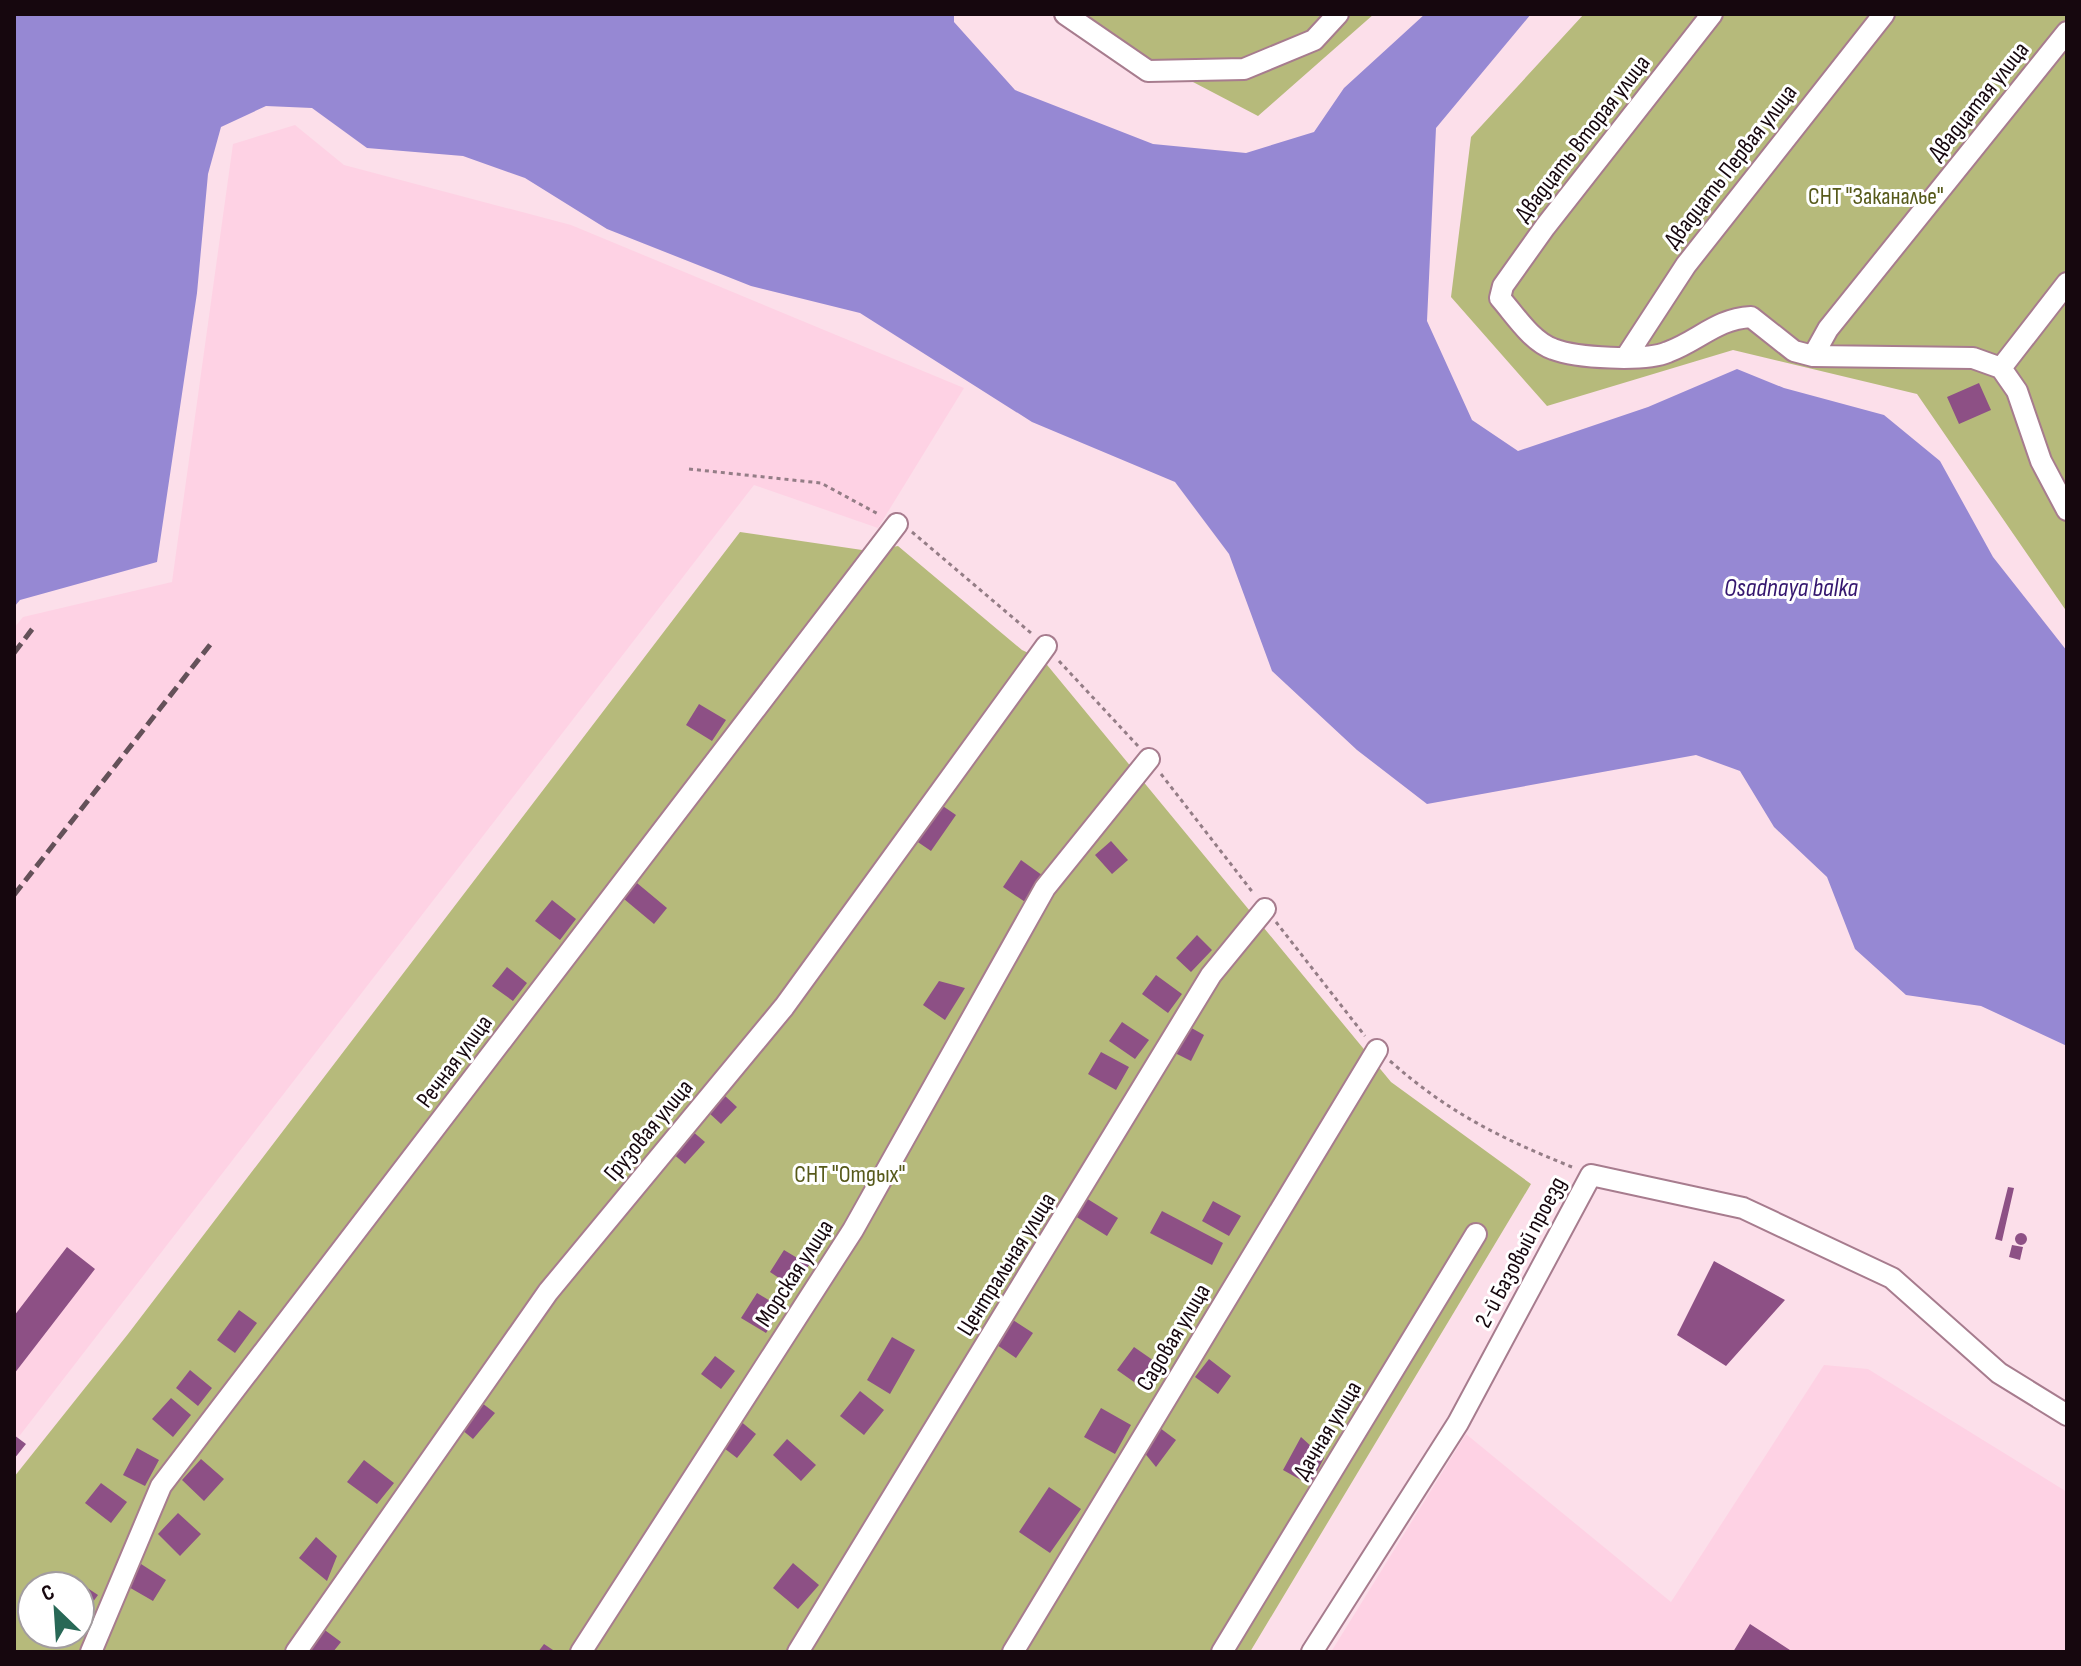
<svg xmlns="http://www.w3.org/2000/svg" width="2081" height="1666" font-family="'Sofia Sans Condensed',sans-serif">
  <rect width="100%" height="100%" fill="#fcdfea"/>
  <!-- built -->
  <path fill="#fed2e4" d="M 295,125 L 344,165 L 571,225 L 964,388 L 878,528 L 754,485 L 14,1443 L 14,628 L 23,617 L 172,582 L 233,144 Z
    M 1824,1365 L 1868,1369 L 2067,1492 L 2067,1652 L 1331,1652 L 1466,1434 L 1671,1602 Z"/>
  <!-- green -->
  <path fill="#b6ba7b" fill-rule="evenodd" d="M 1063,14 L 1374,14 L 1258,116 Z
    M 1584,14 L 2067,14 L 2067,612 L 1917,394 L 1733,350 L 1547,406 L 1451,297 L 1471,137 Z
    M 740,532 L 869,551 L 898,546 L 1022,650 L 1043,660 L 1391,1082 L 1531,1184 L 1250,1652 L 14,1652 L 14,1477 L 128,1334 ZM 32,1586 L 80,1586 L 80,1634 L 32,1634 Z"/>
  <!-- water -->
  <path fill="#9688d3" d="M 14,14 L 954,14 L 954,22 L 1015,90 L 1153,144 L 1246,153 L 1314,132 L 1344,88 L 1425,14 L 1531,14 L 1436,128 L 1427,321 L 1472,420 L 1518,451 L 1648,407 L 1737,369 L 1784,388 L 1884,415 L 1940,461 L 1993,557 L 2067,651 L 2067,1046 L 1981,1006 L 1906,995 L 1855,949 L 1827,877 L 1774,827 L 1740,771 L 1696,755 L 1427,804 L 1357,750 L 1272,671 L 1229,554 L 1175,482 L 1032,422 L 860,313 L 751,286 L 607,229 L 525,178 L 463,156 L 367,148 L 312,108 L 266,106 L 221,127 L 208,174 L 197,293 L 157,562 L 20,600 L 14,607 Z"/>
  <!-- building -->
  <path fill="#8d5085" d="M 1979,383 L 1991,410 L 1959,424 L 1947,397 Z
    M 699,704 L 726,720 L 712,741 L 686,725 Z
    M 934,800 L 956,815 L 931,851 L 909,836 Z
    M 1111,841 L 1128,860 L 1112,874 L 1095,855 Z
    M 1021,860 L 1046,878 L 1028,904 L 1003,887 Z
    M 637,883 L 667,908 L 654,924 L 624,899 Z
    M 552,900 L 576,919 L 560,940 L 535,921 Z
    M 1197,935 L 1212,950 L 1191,972 L 1176,958 Z
    M 507,967 L 527,983 L 513,1001 L 492,986 Z
    M 1156,975 L 1182,994 L 1168,1013 L 1142,994 Z
    M 939,981 L 965,988 L 945,1020 L 923,1005 Z
    M 1122,1022 L 1149,1040 L 1135,1059 L 1109,1041 Z
    M 1188,1026 L 1204,1035 L 1191,1061 L 1175,1053 Z
    M 1101,1052 L 1129,1067 L 1116,1090 L 1088,1074 Z
    M 724,1095 L 737,1107 L 721,1124 L 708,1112 Z
    M 691,1130 L 705,1142 L 685,1164 L 671,1152 Z
    M 2008,1187 L 2014,1188 L 2002,1241 L 1995,1239 Z
    M 1086,1198 L 1118,1218 L 1107,1236 L 1075,1216 Z
    M 1213,1201 L 1241,1216 L 1229,1236 L 1202,1221 Z
    M 1162,1211 L 1223,1243 L 1212,1265 L 1150,1233 Z
    M2015 1239a6 6 0 1 1 12 0a6 6 0 1 1-12 0Z
    M 2012,1245 L 2023,1247 L 2020,1260 L 2009,1257 Z
    M 67,1247 L 95,1269 L 14,1374 L 14,1316 Z
    M 784,1250 L 809,1265 L 794,1288 L 770,1272 Z
    M 1714,1261 L 1785,1300 L 1726,1366 L 1677,1335 Z
    M 757,1293 L 782,1308 L 766,1333 L 741,1318 Z
    M 239,1310 L 257,1323 L 235,1353 L 217,1340 Z
    M 1013,1320 L 1033,1333 L 1016,1358 L 997,1345 Z
    M 892,1337 L 915,1350 L 890,1394 L 867,1380 Z
    M 1134,1347 L 1160,1365 L 1144,1389 L 1117,1370 Z
    M 715,1356 L 735,1371 L 721,1389 L 701,1374 Z
    M 1209,1359 L 1231,1376 L 1218,1394 L 1195,1377 Z
    M 190,1370 L 212,1388 L 198,1406 L 176,1388 Z
    M 860,1391 L 884,1410 L 864,1435 L 840,1416 Z
    M 171,1398 L 191,1415 L 173,1437 L 152,1419 Z
    M 482,1403 L 495,1413 L 473,1439 L 461,1429 Z
    M 1101,1408 L 1131,1425 L 1115,1454 L 1084,1437 Z
    M 739,1420 L 756,1434 L 737,1458 L 720,1445 Z
    M 1160,1428 L 1176,1440 L 1156,1467 L 1143,1451 Z
    M 14,1435 L 26,1444 L 14,1459 Z
    M 1301,1437 L 1324,1458 L 1310,1485 L 1283,1470 Z
    M 787,1439 L 816,1465 L 801,1481 L 773,1455 Z
    M 137,1448 L 159,1460 L 145,1486 L 123,1475 Z
    M 201,1459 L 224,1479 L 204,1501 L 182,1480 Z
    M 364,1460 L 394,1483 L 377,1504 L 347,1482 Z
    M 101,1483 L 127,1502 L 111,1523 L 85,1503 Z
    M 1049,1487 L 1081,1509 L 1050,1553 L 1019,1532 Z
    M 178,1513 L 201,1534 L 180,1556 L 158,1534 Z
    M 316,1537 L 337,1556 L 327,1581 L 299,1558 Z
    M 793,1563 L 819,1585 L 798,1609 L 773,1588 Z
    M 141,1564 L 166,1580 L 153,1601 L 127,1586 Z
    M 80,1583 L 98,1595 L 87,1610 L 80,1606 Z
    M 1750,1624 L 1793,1652 L 1733,1652 Z
    M 322,1628 L 341,1642 L 333,1652 L 303,1652 Z
    M 544,1644 L 556,1652 L 538,1652 Z"/>
  <g fill="none" stroke-linecap="round" stroke-linejoin="round">
    <defs>
      <path id="minor" d="M 1065,14 L 1148,71 L 1244,69 L 1314,40 L 1338,14
        M 1712,14 L 1545,227 L 1503,286 L 1500,298 C 1515,315 1531,341 1553,349 C 1576,358 1645,362 1668,352 C 1700,340 1716,319 1751,317 L 1794,351 L 1813,356 L 1973,358 L 2001,368 L 2017,391 L 2041,461 L 2067,510
        M 1813,356 L 1828,329 L 2067,32
        M 1626,357 L 1686,265 L 1884,14
        M 2001,368 L 2067,283
        M 91,1652 L 161,1486 L 897,524
        M 296,1652 L 548,1292 L 784,1007 L 1046,646
        M 581,1652 L 853,1230 L 1045,888 L 1149,759
        M 798,1652 L 1211,975 L 1265,909
        M 1013,1652 L 1377,1050
        M 1222,1652 L 1476,1234
        M 1312,1652 L 1458,1423 L 1591,1175 L 1743,1208 L 1892,1278 L 1999,1373 L 2067,1415"/>
    </defs>
    <!-- minor casing -->
    <use href="#minor" stroke="#a77c8e" stroke-width="24"/>
    <!-- path -->
    <path stroke="#947d86" stroke-width="3" stroke-dasharray="4 4" stroke-linecap="butt" d="M 689,469 L 821,483 L 880,515
      M 912,532 L 1031,633
      M 1059,661 L 1138,746
      M 1161,774 L 1254,894
      M 1276,922 L 1365,1036
      M 1390,1061 C 1449,1113 1500,1138 1572,1167"/>
    <!-- minor -->
    <use href="#minor" stroke="#fff" stroke-width="20"/>
    <!-- rail -->
    <path stroke="#645159" stroke-width="5" stroke-dasharray="12 6" stroke-linecap="butt" d="M 14,653 L 33,628
      M 14,895 L 213,641"/>
  </g>
  <g text-anchor="middle" stroke-width="6" stroke-linejoin="round" paint-order="stroke">
    <!-- street labels -->
    <g font-size="24" fill="#16070e" stroke="#fff">
      <text transform="translate(1978 101) rotate(-51)" y="8">Двадцатая улица</text>
      <text transform="translate(1582 138) rotate(-52)" y="8">Двадцать Вторая улица</text>
      <text transform="translate(1730 166) rotate(-52)" y="8">Двадцать Первая улица</text>
      <text transform="translate(454 1061) rotate(-53)" y="8">Речная улица</text>
      <text transform="translate(648 1130) rotate(-50)" y="8">Грузовая улица</text>
      <text transform="translate(1520 1252) rotate(-62)" y="8">2-й Базовый проезд</text>
      <text transform="translate(1006 1264) rotate(-58)" y="8">Центральная улица</text>
      <text transform="translate(794 1273) rotate(-57)" y="8">Морская улица</text>
      <text transform="translate(1173 1337) rotate(-59)" y="8">Садовая улица</text>
      <text transform="translate(1327 1430) rotate(-59)" y="8">Дачная улица</text>
    </g>
    <!-- park labels -->
    <g font-size="24" fill="#56591a" stroke="#fff">
      <text x="1876" y="204">СНТ "Заканалье"</text>
      <text x="850" y="1182">СНТ "Отдых"</text>
    </g>
    <!-- water labels -->
    <g font-size="26" font-style="italic" fill="#35176f" stroke="#fff">
      <text x="1791" y="596">Osadnaya balka</text>
    </g>
  </g>
  <!-- border -->
  <rect width="2081" height="1666" fill="none" stroke="#16070e" stroke-width="32"/>
  <!-- north arrow -->
  <g transform="translate(56 1610) rotate(335)"><circle r="38" fill="#ffffff" stroke="#a29c9f" stroke-width="2"/>
  <path d="M0-6L14 30L0 20L-14 30Z" fill="#286856"/>
  <text y="-12" font-size="22" font-weight="bold" text-anchor="middle" fill="#16070e">С</text>
  </g>
</svg>
